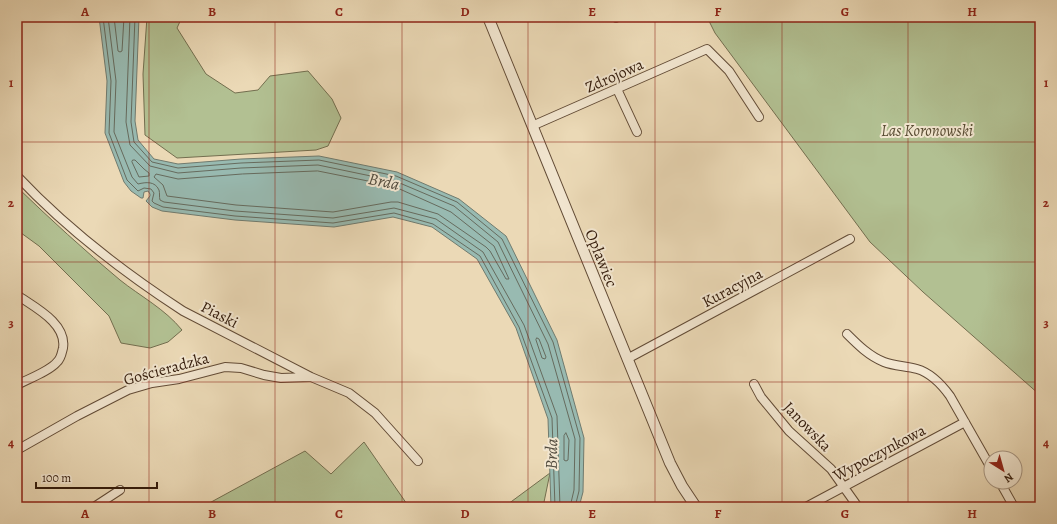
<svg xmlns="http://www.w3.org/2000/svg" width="1057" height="524" font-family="Alegreya,serif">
  <rect width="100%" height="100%" fill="#ebd9b6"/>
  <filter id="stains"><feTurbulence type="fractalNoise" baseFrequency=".005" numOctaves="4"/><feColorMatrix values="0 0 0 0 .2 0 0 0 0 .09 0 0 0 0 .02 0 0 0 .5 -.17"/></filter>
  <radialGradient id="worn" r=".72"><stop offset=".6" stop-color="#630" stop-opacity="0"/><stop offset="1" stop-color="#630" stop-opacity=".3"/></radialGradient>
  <!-- green -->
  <path fill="#b2c092" stroke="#736e4f" d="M 147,17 L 182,17 L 177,28 L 206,74 L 235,93 L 258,90 L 270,76 L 308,71 L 332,99 L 341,118 L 328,146 L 316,150 L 177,158 L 145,135 L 143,74 Z
    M 707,17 L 1040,17 L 1040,395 L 923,292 L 870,242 L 715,33 Z
    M 17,187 C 50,219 84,250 120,280 C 140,296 165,309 182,330 L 168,342 L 150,348 L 121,343 L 109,316 L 39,246 L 17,230 Z
    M 364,442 L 409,507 L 202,507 L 305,451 L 331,474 Z
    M 550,473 L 543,507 L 504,507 Z"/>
  <!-- water -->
  <path fill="#98bab1" stroke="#707b6f" d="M 99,17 L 139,17 L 135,121 L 138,140 L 154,159 L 178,164 L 241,159 L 319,156 L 397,172 L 459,199 L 506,236 L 557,340 L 584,438 L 583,492 L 579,507 L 551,507 L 548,419 L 516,328 L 477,259 L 432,227 L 393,217 L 334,227 L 235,220 L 162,211 L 152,207 L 146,201 L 150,196 L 150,194 L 148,191 L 144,192 L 143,198 L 141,198 L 131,191 L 124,182 L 105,133 L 107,81 Z"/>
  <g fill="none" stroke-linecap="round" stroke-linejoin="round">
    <!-- shore -->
    <path stroke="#666b5e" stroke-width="1" d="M 103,17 L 111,81 L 109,133 L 127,180 L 138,191 L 144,188 L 151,189 L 154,193 L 152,201 L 154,203 L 163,207 L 235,216 L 333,223 L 394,213 L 433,224 L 480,256 L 519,327 L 552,418 L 555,507
      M 108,17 L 116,81 L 114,132 L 132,177 L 138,184 C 146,182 155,181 159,190 C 160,193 159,197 160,200 L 164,202 L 235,211 L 333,218 L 394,208 L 436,219 L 483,252 L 524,325 L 557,416 L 560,507
      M 114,17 L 118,51 L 120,52 L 122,51 L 124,17
      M 130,17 L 126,122 L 130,145 L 150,166 L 178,173 L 241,168 L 318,165 L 395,181 L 454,206 L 498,242 L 548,344 L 575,439 L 574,490 L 570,507
      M 135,17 L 131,122 L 134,142 L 152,162 L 178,168 L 241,163 L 319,160 L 396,176 L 457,202 L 502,239 L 553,342 L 580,438 L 579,491 L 575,507
      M 133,160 L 135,160 L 144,169 L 149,173 L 149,176 L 139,177 L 132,162 Z
      M 318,171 L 393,186 L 451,212 L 494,246 L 509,279 L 506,279 L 490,251 L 486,247 L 438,214 L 398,202 L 391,202 L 333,212 L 236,205 L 167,196 L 163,185 L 154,177 L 156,174 L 178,179 L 242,174 Z
      M 537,338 L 539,339 L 546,357 L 545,359 L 542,358 L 536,340 Z
      M 566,433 L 569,440 L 568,460 L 566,461 L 564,460 L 564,436 Z"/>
    <defs>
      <path id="minor" d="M 615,17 L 616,18
        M 617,89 L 637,132
        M 532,126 L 707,49 L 729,71 L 759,117
        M 17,176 C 66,228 123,272 183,311 L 311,377 L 349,393 L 375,413 L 418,461
        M 17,295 C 34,307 67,323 63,348 C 62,352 61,359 57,362 C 50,371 28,379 17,385
        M 847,334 C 858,345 869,356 884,362 C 894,366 906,366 917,369 C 931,373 942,385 950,396 L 991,468
        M 627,359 L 850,239
        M 754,384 L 761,397 L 789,431 L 831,469 L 858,507
        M 17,450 L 77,416 L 128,390 L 152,383 L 179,379 L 225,367 L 241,368 L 264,375 L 281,378 L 310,377
        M 1000,482 L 1014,507
        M 94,507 L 120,490
        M 806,507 L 965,422"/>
      <path id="tertiary" d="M 488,17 L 670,463 L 682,486 L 696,507"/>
    </defs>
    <!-- minor casing -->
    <use href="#minor" stroke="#624b36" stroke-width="10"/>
    <!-- tertiary casing -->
    <use href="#tertiary" stroke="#624b36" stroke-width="12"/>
    <!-- minor -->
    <use href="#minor" stroke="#f2e6d0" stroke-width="8"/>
    <!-- tertiary -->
    <use href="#tertiary" stroke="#f2e6d0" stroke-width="10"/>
  </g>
  <!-- grid -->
  <path fill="none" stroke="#8f2418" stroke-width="1" stroke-opacity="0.55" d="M 149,17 L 149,507M 275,17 L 275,507M 402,17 L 402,507M 528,17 L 528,507M 655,17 L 655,507M 782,17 L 782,507M 908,17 L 908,507M 17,142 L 1040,142M 17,262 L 1040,262M 17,382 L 1040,382"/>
  <g text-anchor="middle" stroke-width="4" stroke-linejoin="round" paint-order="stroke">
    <!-- street labels -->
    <g font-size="16" fill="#341c0c" stroke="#f2e6d0">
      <text transform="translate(614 75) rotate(-24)" y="6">Zdrojowa</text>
      <text transform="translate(602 258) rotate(68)" y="6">Opławiec</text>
      <text transform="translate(732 287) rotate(-28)" y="6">Kuracyjna</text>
      <text transform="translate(220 314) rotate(27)" y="6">Piaski</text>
      <text transform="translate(166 368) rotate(-15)" y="6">Gościeradzka</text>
      <text transform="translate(808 426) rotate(46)" y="6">Janowska</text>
      <text transform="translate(879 452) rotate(-28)" y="6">Wypoczynkowa</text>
    </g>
    <!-- park labels -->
    <g font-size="16" font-style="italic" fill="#5a4d34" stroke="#f2e6d0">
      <text x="927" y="136">Las Koronowski</text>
    </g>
    <!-- water labels -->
    <g font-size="17" font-style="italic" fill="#524b3e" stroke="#f2e6d0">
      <text transform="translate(384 181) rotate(12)" y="6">Brda</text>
      <text transform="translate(551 454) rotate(-89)" y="6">Brda</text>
    </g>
  </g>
  <!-- margin -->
  <rect width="1057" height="524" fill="none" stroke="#ebd9b6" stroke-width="44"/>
  <!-- north arrow -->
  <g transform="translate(1003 470) rotate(143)"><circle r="19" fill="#f2e6d0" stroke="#a69582"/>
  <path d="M0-3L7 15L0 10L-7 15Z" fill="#8f2418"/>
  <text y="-6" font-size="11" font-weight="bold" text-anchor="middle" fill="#341c0c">N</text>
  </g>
  <!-- scale -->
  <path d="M36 482v6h121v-6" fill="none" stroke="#341c0c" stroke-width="2"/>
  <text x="42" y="482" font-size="12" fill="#341c0c" stroke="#f2e6d0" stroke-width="3" paint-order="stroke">100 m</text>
  <rect x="22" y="22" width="1013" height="480" fill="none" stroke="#8f2418" stroke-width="1.5"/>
  <g font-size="13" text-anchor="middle" font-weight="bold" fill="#8f2418">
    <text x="85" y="16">A</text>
    <text x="212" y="16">B</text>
    <text x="339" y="16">C</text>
    <text x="465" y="16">D</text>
    <text x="592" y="16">E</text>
    <text x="718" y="16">F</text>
    <text x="845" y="16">G</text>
    <text x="972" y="16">H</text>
    <text x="11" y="87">1</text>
    <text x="1046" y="87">1</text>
    <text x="11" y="207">2</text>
    <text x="1046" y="207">2</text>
    <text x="11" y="327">3</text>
    <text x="1046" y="327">3</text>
    <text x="11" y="447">4</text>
    <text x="1046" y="447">4</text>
    <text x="85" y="518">A</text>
    <text x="212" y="518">B</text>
    <text x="339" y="518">C</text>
    <text x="465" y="518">D</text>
    <text x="592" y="518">E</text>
    <text x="718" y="518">F</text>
    <text x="845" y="518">G</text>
    <text x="972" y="518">H</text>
  </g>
  <rect width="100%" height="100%" filter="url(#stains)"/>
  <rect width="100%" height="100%" fill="url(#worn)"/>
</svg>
